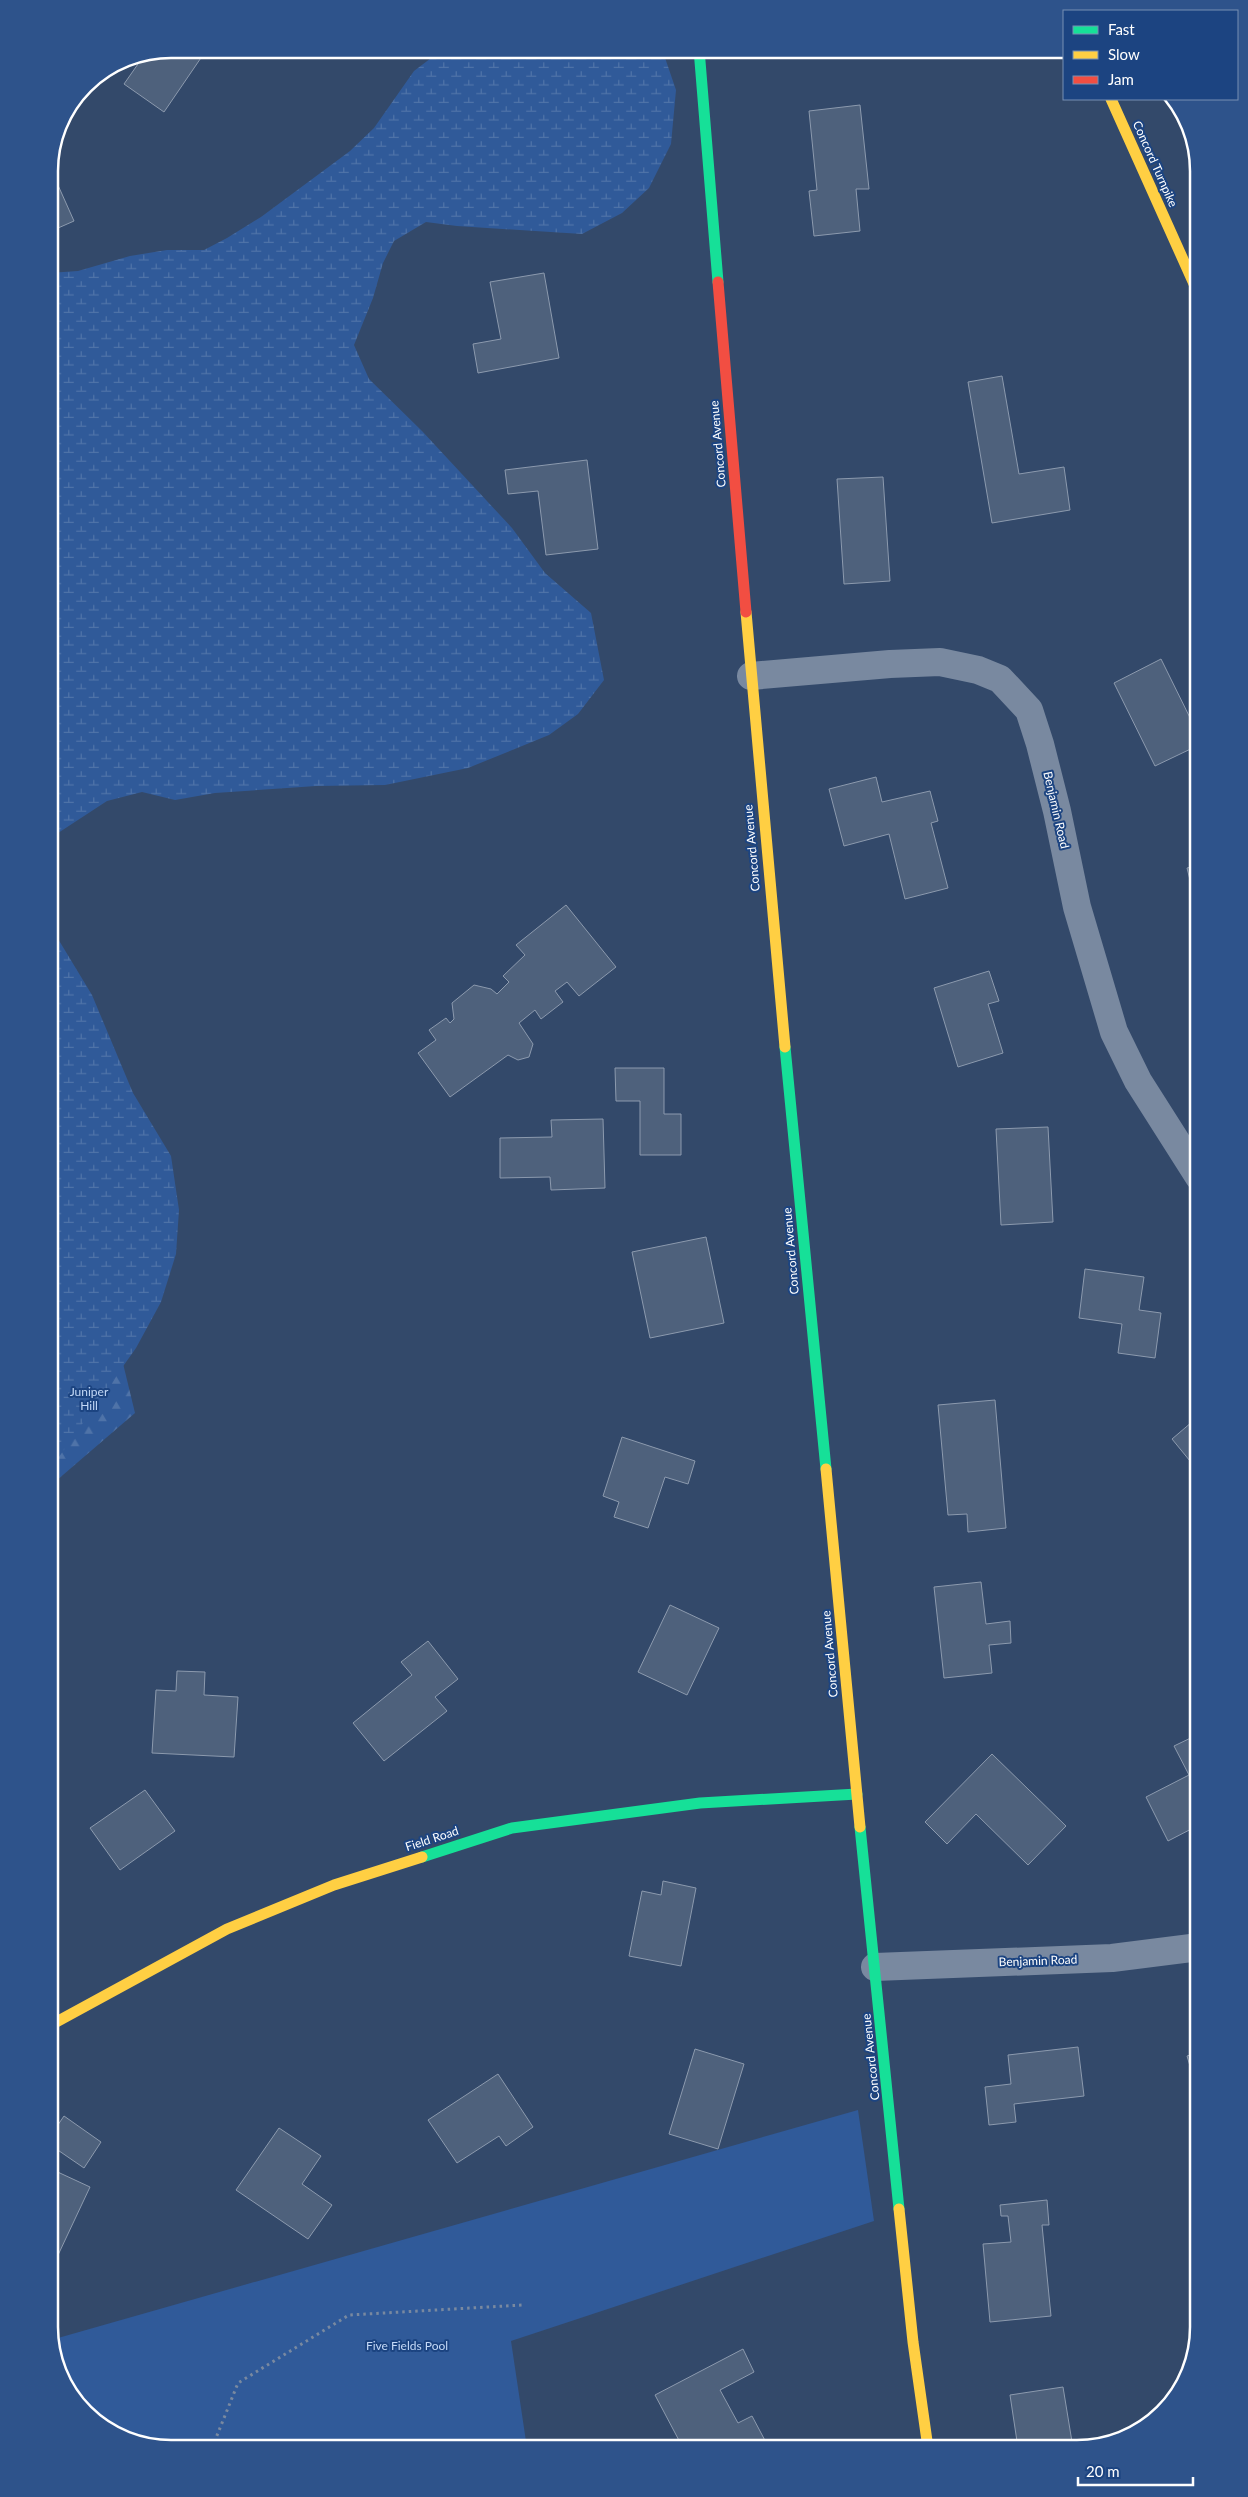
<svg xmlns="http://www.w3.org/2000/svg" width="1248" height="2497" font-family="Lato,sans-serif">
  <defs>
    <pattern id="forest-firs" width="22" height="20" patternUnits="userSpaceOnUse" patternTransform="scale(1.25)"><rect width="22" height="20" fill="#305a99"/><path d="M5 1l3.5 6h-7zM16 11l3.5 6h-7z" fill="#4f73a8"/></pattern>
    <pattern id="wetland-marsh" width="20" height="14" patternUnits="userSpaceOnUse" patternTransform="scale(1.25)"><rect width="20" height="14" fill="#305a99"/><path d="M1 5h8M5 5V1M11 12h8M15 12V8" fill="none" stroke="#4f73a8"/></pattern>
  </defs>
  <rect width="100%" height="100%" fill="#33496a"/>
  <!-- forest -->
  <path fill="url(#forest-firs)" d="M 49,1058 L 135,1413 L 49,1487 Z"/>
  <!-- wetland -->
  <path fill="url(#wetland-marsh)" d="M 443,49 L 662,49 L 676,90 L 671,144 L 649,188 L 622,213 L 582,234 L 457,226 L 426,222 L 394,241 L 383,263 L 373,298 L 354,345 L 369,379 L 422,431 L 512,528 L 545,573 L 591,613 L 604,680 L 578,714 L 549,735 L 468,768 L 385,785 L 316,786 L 215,793 L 175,800 L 142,792 L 107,801 L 55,835 L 49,842 L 49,273 L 78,271 L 130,256 L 167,250 L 204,250 L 227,238 L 261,217 L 350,151 L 374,128 L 414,71 Z
    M 49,924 L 92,995 L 133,1093 L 171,1156 L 179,1210 L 176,1254 L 161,1302 L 136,1348 L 49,1471 Z"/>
  <!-- park -->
  <path fill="#305a99" d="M 858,2110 L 874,2221 L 511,2341 L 527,2448 L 163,2448 L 103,2428 L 58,2373 L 51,2340 Z"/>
  <!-- building -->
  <path fill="#4e617c" stroke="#8c9aae" d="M 171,49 L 207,49 L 164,112 L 124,84 L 145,54 Z
    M 860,105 L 869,189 L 856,189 L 860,231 L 814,236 L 809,191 L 817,190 L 809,111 Z
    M 53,174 L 74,221 L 49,232 L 49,176 Z
    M 544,273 L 559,358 L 478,373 L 473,344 L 501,339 L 490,282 Z
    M 1002,376 L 1019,474 L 1064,467 L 1070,510 L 992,523 L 968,382 Z
    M 587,460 L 598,549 L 546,555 L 538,491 L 508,494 L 505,470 Z
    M 883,477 L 890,581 L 844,584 L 837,479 Z
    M 1161,659 L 1199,736 L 1199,745 L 1155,766 L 1114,683 Z
    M 876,777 L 882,802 L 930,791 L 938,821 L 931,823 L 948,888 L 905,899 L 889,834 L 844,846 L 829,789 Z
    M 1199,865 L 1199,916 L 1187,868 Z
    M 566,905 L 616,967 L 579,996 L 567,982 L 555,991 L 563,1002 L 541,1019 L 535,1010 L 519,1023 L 533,1044 L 529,1057 L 518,1060 L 508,1055 L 450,1097 L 418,1053 L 436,1040 L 429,1030 L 446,1018 L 450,1023 L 454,1019 L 452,1003 L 474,985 L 491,989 L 497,994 L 509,982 L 503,976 L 525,955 L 516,945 Z
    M 989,971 L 999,1001 L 988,1004 L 1003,1053 L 958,1067 L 934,988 Z
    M 615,1068 L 664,1068 L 664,1114 L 681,1114 L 681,1155 L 640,1155 L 640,1101 L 616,1101 Z
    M 603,1119 L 605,1188 L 551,1190 L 550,1177 L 500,1178 L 500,1138 L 552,1137 L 551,1120 Z
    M 1048,1127 L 1053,1222 L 1001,1225 L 996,1129 Z
    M 706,1237 L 724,1323 L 650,1338 L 632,1252 Z
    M 1085,1269 L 1144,1277 L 1139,1310 L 1161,1313 L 1155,1358 L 1118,1353 L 1122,1324 L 1079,1318 Z
    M 995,1400 L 1006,1528 L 968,1532 L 967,1514 L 948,1515 L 938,1405 Z
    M 1199,1416 L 1199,1472 L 1172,1439 Z
    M 622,1437 L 695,1461 L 688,1484 L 665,1477 L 648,1528 L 614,1517 L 619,1502 L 603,1496 Z
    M 981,1582 L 986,1624 L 1010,1621 L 1011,1643 L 989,1645 L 992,1673 L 944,1678 L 934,1587 Z
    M 670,1605 L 719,1628 L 687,1695 L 638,1672 Z
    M 428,1641 L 458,1679 L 435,1697 L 447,1711 L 384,1761 L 353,1723 L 412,1675 L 401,1662 Z
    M 177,1671 L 205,1672 L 204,1695 L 238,1697 L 234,1757 L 152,1753 L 156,1690 L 176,1691 Z
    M 1199,1734 L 1199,1825 L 1168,1841 L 1146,1797 L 1189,1775 L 1174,1746 Z
    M 992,1754 L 1066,1826 L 1028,1865 L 976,1814 L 947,1844 L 925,1822 Z
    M 145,1790 L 175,1831 L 120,1870 L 90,1828 Z
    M 663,1881 L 696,1888 L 681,1966 L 629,1956 L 642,1891 L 661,1895 Z
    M 1078,2047 L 1084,2096 L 1014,2104 L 1016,2122 L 989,2125 L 985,2087 L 1011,2084 L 1008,2055 Z
    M 695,2049 L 744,2064 L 718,2149 L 669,2134 Z
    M 1199,2052 L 1199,2096 L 1187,2056 Z
    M 498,2074 L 533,2127 L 506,2146 L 499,2136 L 457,2163 L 428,2120 Z
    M 64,2116 L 101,2142 L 84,2168 L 49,2144 L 49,2138 Z
    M 279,2128 L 321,2156 L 302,2184 L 332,2205 L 308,2239 L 236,2190 Z
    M 49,2168 L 90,2187 L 51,2270 L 49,2269 Z
    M 1047,2200 L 1049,2225 L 1042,2225 L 1051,2316 L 990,2322 L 983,2244 L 1011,2242 L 1008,2216 L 1001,2216 L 1000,2205 Z
    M 743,2349 L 754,2372 L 720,2390 L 738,2423 L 752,2416 L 769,2448 L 683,2448 L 655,2395 Z
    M 1063,2387 L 1073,2448 L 1018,2448 L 1010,2395 Z"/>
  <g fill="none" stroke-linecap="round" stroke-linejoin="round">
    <!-- path -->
    <path stroke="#7989a0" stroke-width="3" stroke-dasharray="2.5 4" stroke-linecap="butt" d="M 212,2448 L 238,2383 L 349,2315 L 522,2305"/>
    <!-- street -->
    <path stroke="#7989a0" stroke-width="28" d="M 751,676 L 890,664 L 940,662 L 978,670 L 1000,679 L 1029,710 L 1040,744 L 1057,811 L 1077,907 L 1114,1032 L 1138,1081 L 1199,1177
      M 875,1967 L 1112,1958 L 1199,1947"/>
    <!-- fast -->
    <path stroke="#16e098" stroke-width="11" d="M 699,49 L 718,282
      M 785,1047 L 826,1469
      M 860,1827 L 899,2209
      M 422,1857 L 512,1828 L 700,1803 L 857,1794"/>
    <!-- slow -->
    <path stroke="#ffcf43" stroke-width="11" d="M 1111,99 L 1199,295
      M 746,612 L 785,1047
      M 826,1469 L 860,1827
      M 49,2026 L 227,1929 L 334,1885 L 422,1857
      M 899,2209 L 913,2342 L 928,2448"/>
    <!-- jam -->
    <path stroke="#f24e42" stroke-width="11" d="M 718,282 L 746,612"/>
  </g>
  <g text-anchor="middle" stroke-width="4" stroke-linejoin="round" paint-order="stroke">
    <!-- street labels -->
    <g font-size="12" fill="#fff" stroke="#1c4481">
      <text transform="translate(1155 164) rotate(66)" y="4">Concord Turnpike</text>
      <text transform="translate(718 444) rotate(-95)" y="4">Concord Avenue</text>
      <text transform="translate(1056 810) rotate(77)" y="4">Benjamin Road</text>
      <text transform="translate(752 848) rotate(-95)" y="4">Concord Avenue</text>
      <text transform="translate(791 1251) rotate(-95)" y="4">Concord Avenue</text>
      <text transform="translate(830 1654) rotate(-95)" y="4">Concord Avenue</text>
      <text transform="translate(432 1839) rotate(-18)" y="4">Field Road</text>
      <text transform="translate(1038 1961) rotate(-2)" y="4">Benjamin Road</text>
      <text transform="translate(871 2057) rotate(-96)" y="4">Concord Avenue</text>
    </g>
    <!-- park labels -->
    <g font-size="12" fill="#c4d9f7" stroke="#1c4481">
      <text x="89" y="1396">Juniper<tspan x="89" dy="14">Hill</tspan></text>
      <text x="407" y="2350">Five Fields Pool</text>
    </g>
  </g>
  <!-- crop -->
  <path d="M0 0H1248V2497H0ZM171 58H1077A113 113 0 0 1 1190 171V2327A113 113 0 0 1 1077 2440H171A113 113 0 0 1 58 2327V171A113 113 0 0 1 171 58Z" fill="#2e538b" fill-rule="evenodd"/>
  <path fill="none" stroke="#fff" stroke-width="2.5" d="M171 58H1077A113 113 0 0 1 1190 171V2327A113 113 0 0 1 1077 2440H171A113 113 0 0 1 58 2327V171A113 113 0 0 1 171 58Z"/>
  <!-- legend -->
  <rect x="1063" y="10" width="175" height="90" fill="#1c4481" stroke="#778fb3"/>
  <rect x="1073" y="26" width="25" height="8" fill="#16e098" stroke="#778fb3"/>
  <text x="1108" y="35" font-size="15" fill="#ffffff">Fast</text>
  <rect x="1073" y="51" width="25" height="8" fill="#ffcf43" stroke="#778fb3"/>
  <text x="1108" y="60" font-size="15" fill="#ffffff">Slow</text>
  <rect x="1073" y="76" width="25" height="8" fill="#f24e42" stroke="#778fb3"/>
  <text x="1108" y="85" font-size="15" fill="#ffffff">Jam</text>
  <!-- scale -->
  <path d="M1078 2477v8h115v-8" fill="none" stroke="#ffffff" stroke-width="2.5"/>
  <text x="1086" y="2477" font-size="15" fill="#ffffff" stroke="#1c4481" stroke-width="4" paint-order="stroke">20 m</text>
</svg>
